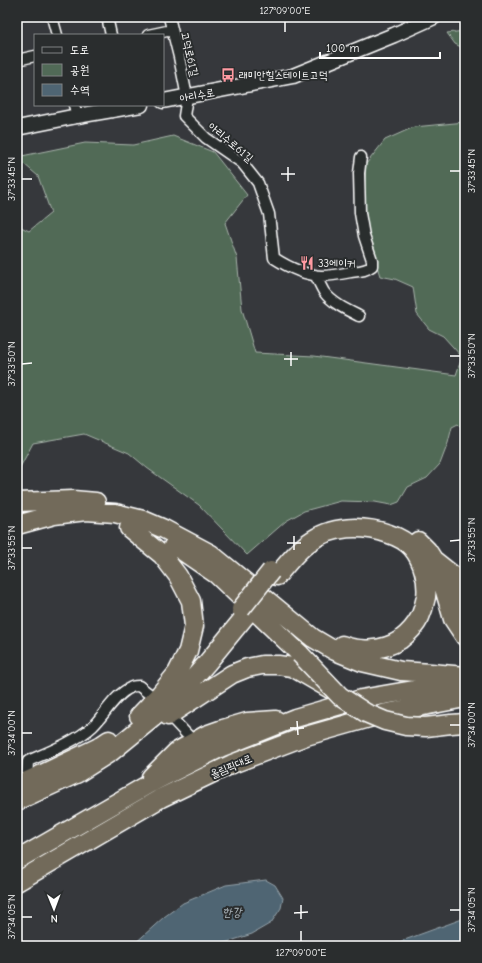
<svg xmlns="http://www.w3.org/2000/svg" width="482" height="963" font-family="'Comic Neue','Poor Story',sans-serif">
  <rect width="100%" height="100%" fill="#36383c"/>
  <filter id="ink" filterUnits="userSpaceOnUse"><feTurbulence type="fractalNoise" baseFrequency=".025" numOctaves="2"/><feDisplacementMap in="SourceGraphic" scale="8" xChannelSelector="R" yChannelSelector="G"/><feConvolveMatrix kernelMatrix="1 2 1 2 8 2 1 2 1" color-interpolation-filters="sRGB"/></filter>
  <g filter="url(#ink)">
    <!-- green -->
    <path fill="#516a57" stroke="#a8b4ab" d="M 465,31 L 465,49 L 455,44 L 447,33 Z
      M 465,122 L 465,431 L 458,424 L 452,427 L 448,443 L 440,464 L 427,478 L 408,487 L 399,502 L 391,505 L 375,502 L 341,501 L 304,511 L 286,521 L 247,555 L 199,505 L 147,468 L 129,453 L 84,434 L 33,443 L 17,473 L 17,225 L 29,231 L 51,213 L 38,176 L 17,158 L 17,157 L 85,143 L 133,145 L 173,136 L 213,152 L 247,195 L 225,223 L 237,258 L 242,309 L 255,353 L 314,356 L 456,375 L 462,357 L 443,336 L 429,329 L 417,314 L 413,287 L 395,279 L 380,276 L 369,240 L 364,195 L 366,164 L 385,140 L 414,127 Z"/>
    <!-- water -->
    <path fill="#4f6573" stroke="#95a3ab" d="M 266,880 L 275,885 L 283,898 L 281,908 L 271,923 L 252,934 L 215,946 L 132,946 L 164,917 L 183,903 L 226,885 Z
      M 465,918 L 465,946 L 388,946 Z"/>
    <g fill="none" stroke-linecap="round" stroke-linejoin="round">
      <defs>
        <path id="street" d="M 52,17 L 57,35
          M 107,17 L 111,35
          M 169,17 L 179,57 L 187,97 L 184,116 L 206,138 L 242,163 L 258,183 L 269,214 L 274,258 C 288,267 304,275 321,276 C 331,276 341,274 351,272 C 359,271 366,271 372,266 L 372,260 L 364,236 L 360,213 L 359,173 L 361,157
          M 148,35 L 172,30
          M 17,60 L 35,56
          M 74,105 L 77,116
          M 315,275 C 318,280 321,287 324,292 C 332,303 347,310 359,316
          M 27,781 L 28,761 C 49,752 77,741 93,726 C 104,715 116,694 130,688 C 132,686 136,686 139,686 L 148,693 L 194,742"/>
        <path id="secondary" d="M 163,101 L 293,76 L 394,35 L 434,17
          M 17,128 L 77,116 L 141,105"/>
        <path id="highway" d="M 17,502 L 73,500 L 96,502
          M 17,525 L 54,515 L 86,511 L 115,513 L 143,520 L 164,529 L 211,554 L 313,638 L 335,651 L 362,662 L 401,671 L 431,673 L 465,676
          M 129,528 L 162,555 L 178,576 L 191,601 L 194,626 L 188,651 L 177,673 L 160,694 L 139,716
          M 418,541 L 427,550 L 438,567 L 453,619 L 465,637
          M 173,546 L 181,550 L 216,574 L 300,654
          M 435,561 L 464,584 C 453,593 451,596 453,611
          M 277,576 C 286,565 296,552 308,543 C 331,525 363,525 389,534 C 398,537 406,541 412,548 C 423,561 428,581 426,597 C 425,601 424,605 423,609 C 422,611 421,615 420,617 C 415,627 408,634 400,640 C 383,651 360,652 342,645
          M 168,716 L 232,674 L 247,668 L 262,665 L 278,665 L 292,667 L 330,689
          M 451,724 L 465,723
          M 151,777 L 176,752 L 206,735 L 223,729 L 247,722 L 276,720
          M 17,786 L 97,748 L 109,740
          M 17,801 L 78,773 L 111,752 L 165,708 L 185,688 L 207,663 L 247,614
          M 17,860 L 149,784 L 220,748 L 295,718 L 361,699 L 460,682
          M 17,882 L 161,798 L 232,764 L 306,736 L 387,713 L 465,698"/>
      </defs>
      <!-- street casing -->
      <use href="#street" stroke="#fff" stroke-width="13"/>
      <!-- secondary casing -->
      <use href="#secondary" stroke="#fff" stroke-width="17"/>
      <!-- highway casing -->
      <use href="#highway" stroke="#fff" stroke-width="21"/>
      <!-- street -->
      <use href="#street" stroke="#2a2d2e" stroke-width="10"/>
      <!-- secondary -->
      <use href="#secondary" stroke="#2a2d2e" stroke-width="14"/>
      <!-- highway -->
      <use href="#highway" stroke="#726b5a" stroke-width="18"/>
      <defs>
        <path id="highway-bridge" d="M 241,609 L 271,571
          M 300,654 L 340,696 L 366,713 L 385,721 L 406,726 L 426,727 L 451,724"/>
      </defs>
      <!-- highway-bridge casing -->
      <use href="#highway-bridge" stroke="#fff" stroke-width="21" stroke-linecap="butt"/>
      <!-- highway-bridge -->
      <use href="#highway-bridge" stroke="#726b5a" stroke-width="18"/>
    </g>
  </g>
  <!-- ticks -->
  <path fill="none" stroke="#fff" stroke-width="1.5" d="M 285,22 L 285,32M 288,167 L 288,181M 450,171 L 460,171M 281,174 L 295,174M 22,179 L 32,179M 291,352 L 291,366M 450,356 L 460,356M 284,359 L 298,359M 22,364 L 32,363M 294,536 L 294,550M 450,541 L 460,540M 287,543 L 301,543M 22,548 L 32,548M 297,721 L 298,735M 450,725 L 460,725M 290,728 L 304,728M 22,733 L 32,733M 301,905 L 301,919M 450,910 L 460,910M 294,913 L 308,912M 22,917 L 32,917M 301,931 L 301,941"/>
  <!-- icons -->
  <defs>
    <symbol id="bus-bare" viewBox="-9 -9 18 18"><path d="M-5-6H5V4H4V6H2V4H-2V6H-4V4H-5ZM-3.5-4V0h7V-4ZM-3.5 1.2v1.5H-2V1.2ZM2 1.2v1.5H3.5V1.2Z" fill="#ff9aa2" stroke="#2a2d2e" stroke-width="2.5" paint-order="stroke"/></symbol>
    <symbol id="restaurant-bare" viewBox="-9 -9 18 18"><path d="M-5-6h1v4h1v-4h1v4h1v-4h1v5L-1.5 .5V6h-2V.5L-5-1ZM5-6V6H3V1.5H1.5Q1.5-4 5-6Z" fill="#ff9aa2" stroke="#2a2d2e" stroke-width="2.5" paint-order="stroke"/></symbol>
  </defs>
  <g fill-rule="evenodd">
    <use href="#bus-bare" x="218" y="65" width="20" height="20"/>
    <use href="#restaurant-bare" x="297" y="253" width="20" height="20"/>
  </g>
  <g text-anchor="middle" stroke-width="4" stroke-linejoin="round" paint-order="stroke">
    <!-- street labels -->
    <g font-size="11" fill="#fff" stroke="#2a2d2e">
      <text transform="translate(190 54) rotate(77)" y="4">고덕로61길</text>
      <text transform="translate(197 95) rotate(-11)" y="4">아리수로</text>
      <text transform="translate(231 142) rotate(40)" y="4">아리수로61길</text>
      <text transform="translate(231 766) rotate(-23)" y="4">올림픽대로</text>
    </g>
    <!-- poi labels -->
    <g font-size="11" fill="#fff" stroke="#2a2d2e" text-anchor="start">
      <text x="239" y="79">래미안힐스테이트고덕</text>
      <text x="318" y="267">33에이커</text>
    </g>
    <!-- water labels -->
    <g font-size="12" font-style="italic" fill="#b0bac0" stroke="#2a2d2e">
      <text x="232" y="916">한강</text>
    </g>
  </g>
  <!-- margin -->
  <rect width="482" height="963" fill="none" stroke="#2a2d2e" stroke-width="44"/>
  <!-- legend -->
  <rect x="34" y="34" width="130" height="72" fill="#2a2d2e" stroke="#7f8182"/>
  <rect x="42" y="47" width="20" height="6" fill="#2a2d2e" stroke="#7f8182"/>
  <text x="70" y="54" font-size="12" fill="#ffffff">도로</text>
  <rect x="42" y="64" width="20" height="12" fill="#516a57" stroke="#7f8182"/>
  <text x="70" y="74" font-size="12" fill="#ffffff">공원</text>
  <rect x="42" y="84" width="20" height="12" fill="#4f6573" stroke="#7f8182"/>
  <text x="70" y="94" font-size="12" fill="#ffffff">수역</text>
  <!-- north arrow -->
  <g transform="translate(54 909) rotate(179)" stroke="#2a2d2e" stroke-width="3" paint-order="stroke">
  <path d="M0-3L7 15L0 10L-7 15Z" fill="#ffffff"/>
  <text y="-6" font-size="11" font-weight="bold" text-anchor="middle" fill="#ffffff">N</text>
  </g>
  <!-- scale -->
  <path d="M320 52v6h120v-6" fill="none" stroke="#ffffff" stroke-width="2"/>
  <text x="326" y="52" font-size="12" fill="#ffffff" stroke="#2a2d2e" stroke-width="3" paint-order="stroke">100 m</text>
  <rect x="22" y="22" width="438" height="919" fill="none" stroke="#fff" stroke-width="1.5"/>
  <g font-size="10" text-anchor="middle" fill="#fff">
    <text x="285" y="14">127°09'00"E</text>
    <text transform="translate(471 171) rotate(-90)" y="4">37°33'45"N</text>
    <text transform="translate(11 179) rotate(-90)" y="4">37°33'45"N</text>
    <text transform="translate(471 356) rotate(-90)" y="4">37°33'50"N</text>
    <text transform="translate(11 364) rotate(-90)" y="4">37°33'50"N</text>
    <text transform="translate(471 540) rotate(-90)" y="4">37°33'55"N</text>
    <text transform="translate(11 548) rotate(-90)" y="4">37°33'55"N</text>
    <text transform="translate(471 725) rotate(-90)" y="4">37°34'00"N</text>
    <text transform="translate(11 733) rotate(-90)" y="4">37°34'00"N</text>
    <text transform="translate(471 910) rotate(-90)" y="4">37°34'05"N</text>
    <text transform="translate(11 917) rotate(-90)" y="4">37°34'05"N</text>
    <text x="301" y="956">127°09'00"E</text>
  </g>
</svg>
